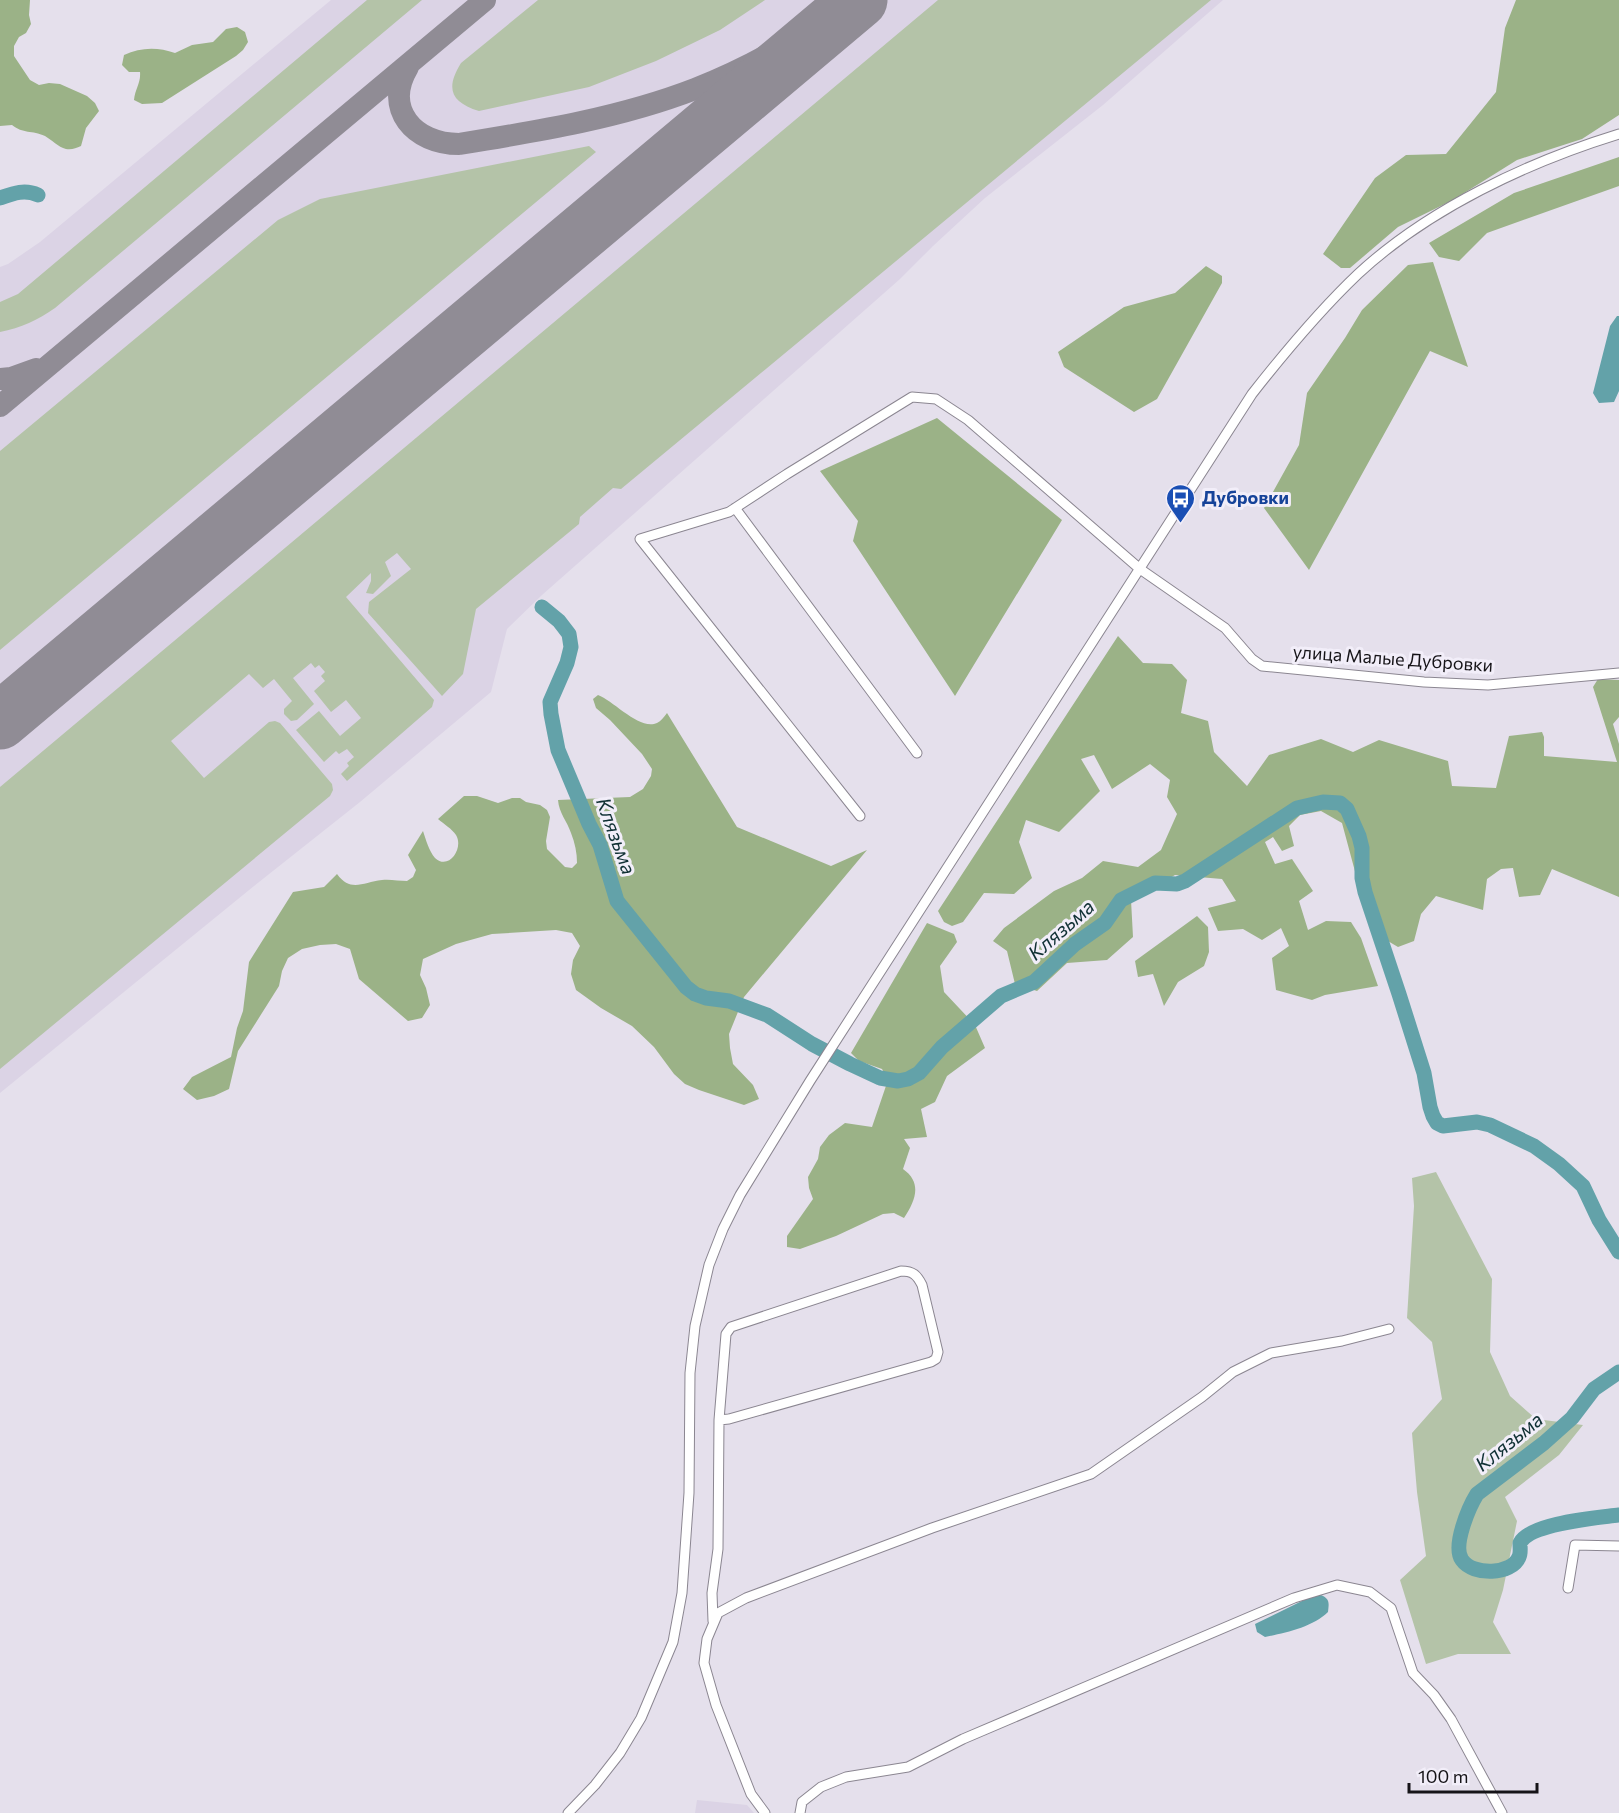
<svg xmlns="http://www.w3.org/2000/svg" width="1619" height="1813" font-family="Commissioner,sans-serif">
  <rect width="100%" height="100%" fill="#e5e0ec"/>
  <!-- built -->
  <path fill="#dbd3e5" d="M 331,0 L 1223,0 L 1103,105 L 985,198 L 933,246 L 900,279 L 542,595 L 507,629 L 491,692 L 360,802 L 254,886 L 0,1093 L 0,267 L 8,264 L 40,242 Z
    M 697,1800 L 747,1805 L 754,1813 L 695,1813 Z"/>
  <!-- green -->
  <path fill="#b4c3a8" d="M 367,0 L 422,0 L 55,308 C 38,320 21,328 0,332 L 0,302 L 18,294 Z
    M 538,0 L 765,0 L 720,30 L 656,61 L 589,87 L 479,111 C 451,102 445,89 461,63 Z
    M 938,0 L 1211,0 L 621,489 L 613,488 L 580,517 L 579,524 L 476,609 L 463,674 L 442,696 L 368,613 L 369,602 L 411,569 L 397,553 L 385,562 L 391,576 L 373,594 L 366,593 L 371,581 L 371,573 L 346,597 L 434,700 L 432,707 L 347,781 L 341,774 L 349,766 L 347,763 L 354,757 L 347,749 L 339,754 L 336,751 L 324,762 L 296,730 L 319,711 L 340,736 L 361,718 L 346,700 L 331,712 L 314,691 L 325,681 L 321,676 L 325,672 L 319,665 L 315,668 L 311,663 L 293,678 L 314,704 L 297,720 L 291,721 L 284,714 L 284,709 L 292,701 L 274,679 L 263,688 L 249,674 L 171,741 L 204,778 L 269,722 L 275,721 L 280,723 L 332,784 L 333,790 L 330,796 L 0,1069 L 0,787 Z
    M 589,146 L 596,152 L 0,650 L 0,451 L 278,220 L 320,199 Z
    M 1436,1172 L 1492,1279 L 1490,1352 L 1510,1396 L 1536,1419 L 1583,1425 L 1559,1455 L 1505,1497 L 1517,1521 L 1503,1590 L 1493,1622 L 1511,1654 L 1458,1654 L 1426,1664 L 1400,1580 L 1426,1556 L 1417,1492 L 1412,1433 L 1442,1399 L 1432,1342 L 1407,1318 L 1414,1206 L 1412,1178 Z"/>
  <!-- forest -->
  <path fill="#9bb287" d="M 0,0 L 30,0 L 29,15 L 31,24 L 26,33 L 19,37 L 14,46 L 14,56 L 30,80 L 39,85 L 49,83 L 60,84 L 87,96 L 95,103 L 99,111 L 86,128 L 81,146 C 76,148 72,150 66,149 C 58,147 52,140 45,136 C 32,130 23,134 12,125 L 0,126 Z
    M 1516,0 L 1619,0 L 1619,115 L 1582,139 L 1517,160 L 1453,200 L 1398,227 L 1350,268 L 1341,268 L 1323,254 L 1375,178 L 1406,155 L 1446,154 L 1496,92 L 1505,28 Z
    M 237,27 L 245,32 L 248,42 L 243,50 L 236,56 L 162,103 L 142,104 L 134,100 C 135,89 141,83 140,72 L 129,72 L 122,65 L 124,55 C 141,47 158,47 175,53 L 192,45 L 213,42 L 226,29 Z
    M 1619,157 L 1619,186 L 1487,233 L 1459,261 L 1439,257 L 1429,243 L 1514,193 Z
    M 1433,262 L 1468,367 L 1430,351 L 1309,570 L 1264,508 L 1299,445 L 1307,393 L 1345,338 L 1362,310 L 1408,265 Z
    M 1206,266 L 1222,276 L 1222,283 L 1157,399 L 1134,412 L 1064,367 L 1058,352 L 1124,307 L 1175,293 Z
    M 937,418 L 1062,520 L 955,696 L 853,541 L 858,521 L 820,471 Z
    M 1118,636 L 1143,663 L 1172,664 L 1187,680 L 1181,713 L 1208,721 L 1214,752 L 1247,786 L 1269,755 L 1321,739 L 1353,752 L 1379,740 L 1448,761 L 1452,786 L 1496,788 L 1509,736 L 1542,732 L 1544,737 L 1544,756 L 1617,762 L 1593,687 L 1598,679 L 1619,680 L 1619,717 L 1613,724 L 1619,744 L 1619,897 L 1552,869 L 1540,895 L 1519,897 L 1513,868 L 1501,869 L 1487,879 L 1483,910 L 1436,896 L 1421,914 L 1414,941 L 1398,947 L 1371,931 L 1342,823 L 1321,811 L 1300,815 L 1289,826 L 1294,846 L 1282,851 L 1273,837 L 1265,842 L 1275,864 L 1292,859 L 1313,891 L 1299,901 L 1308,930 L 1326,921 L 1351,922 L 1361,938 L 1378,986 L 1325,995 L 1312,1000 L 1276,990 L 1272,958 L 1289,946 L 1281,928 L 1262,940 L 1243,929 L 1218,931 L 1208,908 L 1236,901 L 1222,879 L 1175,875 L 1131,900 L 1133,937 L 1107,960 L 1067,963 L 1037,991 L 1015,984 L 1007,951 L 993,941 L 1004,928 L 1054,891 L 1082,878 L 1103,861 L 1138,867 L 1161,850 L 1177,814 L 1167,797 L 1170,780 L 1150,764 L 1112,789 L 1094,755 L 1081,759 L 1100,791 L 1059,832 L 1026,820 L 1019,842 L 1032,878 L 1014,894 L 984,893 L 963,922 L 952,926 L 944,922 L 938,911 Z
    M 598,695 C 614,701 640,731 657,723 C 661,721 664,717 667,713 L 737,827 L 831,866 L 867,850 L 744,997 L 729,1034 L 730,1048 L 733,1064 L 753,1085 L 759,1099 L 744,1105 L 699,1090 L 685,1084 L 674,1074 L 654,1047 L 632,1026 L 601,1008 L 576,990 L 571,974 L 573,960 L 580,946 L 572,933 L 556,930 L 492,934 L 456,944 L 423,959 L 420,975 L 426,988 L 430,1005 L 422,1018 L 408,1021 L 359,979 L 350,949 L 336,944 L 320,945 L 302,949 L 288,958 L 282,971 L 279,986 L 238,1051 L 229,1089 L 214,1096 L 197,1100 L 183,1089 L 192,1077 L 231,1057 L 237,1028 L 243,1011 L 249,962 L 293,892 L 324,887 L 337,874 C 351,893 363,882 382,880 C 390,879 399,881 407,881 L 413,877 L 416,870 L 408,855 L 423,831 C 426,840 429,851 435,858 C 449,871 464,848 456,835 C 452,829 444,824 438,819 L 464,796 L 477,796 L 498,803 L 512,798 L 520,798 L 526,802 L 540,805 L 547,810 L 550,817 L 546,841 L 547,849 L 565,867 L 572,868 L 577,863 C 577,853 575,843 571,833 C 567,821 559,813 558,800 L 630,797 L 643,789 L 651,776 L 652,769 L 642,754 L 610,720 L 596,708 L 593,699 Z
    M 1197,916 L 1208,927 L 1209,952 L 1204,966 L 1178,982 L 1164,1006 L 1153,974 L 1138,977 L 1135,961 Z
    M 927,923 L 954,934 L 957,942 L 940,966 L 944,992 L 975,1025 L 985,1048 L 947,1076 L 935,1102 L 921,1109 L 927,1137 L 904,1139 L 910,1148 L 903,1169 C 923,1183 915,1201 904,1218 L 894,1213 L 883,1214 L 836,1236 L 800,1249 L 787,1247 L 787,1236 L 813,1199 L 809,1188 L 808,1177 L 818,1159 L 820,1147 L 829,1135 L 845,1123 L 872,1127 L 888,1080 L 882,1069 L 859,1061 L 851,1053 Z"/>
  <!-- water -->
  <path fill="#63a2a9" d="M 1617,316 L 1619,316 L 1619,391 L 1614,402 L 1599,403 L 1593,393 L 1610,326 Z
    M 1321,1595 C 1330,1599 1329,1603 1328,1612 C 1313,1627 1285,1633 1265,1637 L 1257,1632 L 1255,1624 L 1310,1597 Z"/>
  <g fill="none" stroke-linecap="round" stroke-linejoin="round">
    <!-- river -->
    <path stroke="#63a2a9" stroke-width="15" d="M 0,198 C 14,193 25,189 38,195
      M 542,607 L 559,621 L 569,634 L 571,647 L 567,663 L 550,702 L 551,714 L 558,750 L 589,824 L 600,845 L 617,901 L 686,987 L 695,994 L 706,998 L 729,1001 L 767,1015 L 812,1044 L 850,1064 L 880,1078 L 898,1081 L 908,1079 L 919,1073 L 942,1047 L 1001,996 L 1034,982 L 1075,944 L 1105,923 L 1121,900 L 1155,883 L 1177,884 L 1185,881 L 1297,808 L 1323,802 L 1340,803 L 1347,809 L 1359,836 L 1362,848 L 1362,878 L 1365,892 L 1399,994 L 1424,1073 L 1430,1107 L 1433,1116 L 1437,1123 L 1443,1126 L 1477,1122 L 1490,1125 L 1534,1146 L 1559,1164 L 1583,1186 L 1599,1220 L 1619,1252
      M 1619,1372 L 1594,1389 L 1572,1418 L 1544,1443 L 1477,1494 C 1469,1507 1452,1546 1462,1560 C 1473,1576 1512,1575 1519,1557 C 1521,1553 1520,1548 1520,1543 C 1530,1523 1597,1518 1619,1515"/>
    <!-- taxiway -->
    <path stroke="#908c95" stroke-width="22" d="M 408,67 C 383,109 414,144 459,144 C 539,131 620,118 695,89 C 752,67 806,35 855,0
      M 0,379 L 11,378 L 36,369
      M 0,406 L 485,0"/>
    <!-- runway -->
    <path stroke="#908c95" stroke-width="57" d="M 0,721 L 859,0"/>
    <defs>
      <path id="minor" d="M 735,508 L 917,753
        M 860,816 L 640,539 L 729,512 L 787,474 L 912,397 L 936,399 L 968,420 L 1140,569 L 1225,628 L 1252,659 L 1262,666 L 1424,682 L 1488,685 L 1619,673
        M 1568,1588 L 1575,1545 L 1619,1546
        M 713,1621 L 712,1593 L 718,1549 L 719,1420 L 726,1334 L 731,1327 L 901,1271 C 913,1271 917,1275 922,1285 L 938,1352 L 936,1359 L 931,1362 L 729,1419 L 719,1420
        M 568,1813 L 595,1785 L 620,1753 L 641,1718 L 673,1642 L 682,1593 L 689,1493 L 690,1373 L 695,1326 L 709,1265 L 723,1229 L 740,1195 L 810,1081 L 1252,394 C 1285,352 1319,311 1358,274 C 1428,209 1528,162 1619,134
        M 765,1813 L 751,1794 L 716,1705 L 704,1663 L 707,1639 L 718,1613 L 746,1598 L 932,1528 L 1091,1474 L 1202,1397 L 1233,1372 L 1271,1353 L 1342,1341 L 1389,1329
        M 800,1813 L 802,1802 L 821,1787 L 846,1777 L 908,1767 L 963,1739 L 1294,1598 L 1337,1585 L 1370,1592 L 1391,1608 L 1413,1673 L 1434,1695 L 1451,1719 L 1502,1813"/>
    </defs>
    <!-- minor casing -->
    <use href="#minor" stroke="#8b8691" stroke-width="11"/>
    <!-- minor -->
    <use href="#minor" stroke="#fff" stroke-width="9"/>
  </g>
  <!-- icons -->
  <defs>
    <symbol id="bus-pin" viewBox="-11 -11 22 30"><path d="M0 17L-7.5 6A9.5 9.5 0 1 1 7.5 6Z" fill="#1a4fb4" stroke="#f2eef9"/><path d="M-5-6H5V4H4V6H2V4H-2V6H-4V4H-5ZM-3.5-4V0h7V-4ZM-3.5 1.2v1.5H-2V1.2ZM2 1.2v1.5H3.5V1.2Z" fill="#fff"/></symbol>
  </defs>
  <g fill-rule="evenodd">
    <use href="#bus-pin" x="1164" y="482" width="33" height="45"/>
  </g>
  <g text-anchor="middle" stroke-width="6" stroke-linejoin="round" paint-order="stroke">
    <!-- transit labels -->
    <g font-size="18" font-weight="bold" fill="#164399" stroke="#f2eef9" text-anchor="start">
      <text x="1202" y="504">Дубровки</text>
    </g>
    <!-- street labels -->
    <g font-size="18" fill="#161418" stroke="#f2eef9">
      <text transform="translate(1393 659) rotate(4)" y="6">улица Малые Дубровки</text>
    </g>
    <!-- water labels -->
    <g font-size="20" font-style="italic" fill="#103034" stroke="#f2eef9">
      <text transform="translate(616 836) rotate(70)" y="7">Клязьма</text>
      <text transform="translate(1061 930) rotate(-41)" y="7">Клязьма</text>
      <text transform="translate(1509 1442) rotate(-39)" y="7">Клязьма</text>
    </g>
  </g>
  <!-- scale -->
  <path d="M1409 1783v9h128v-9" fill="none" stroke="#161418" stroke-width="3"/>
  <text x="1418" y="1783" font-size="18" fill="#161418" stroke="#f2eef9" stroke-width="4.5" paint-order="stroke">100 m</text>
</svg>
